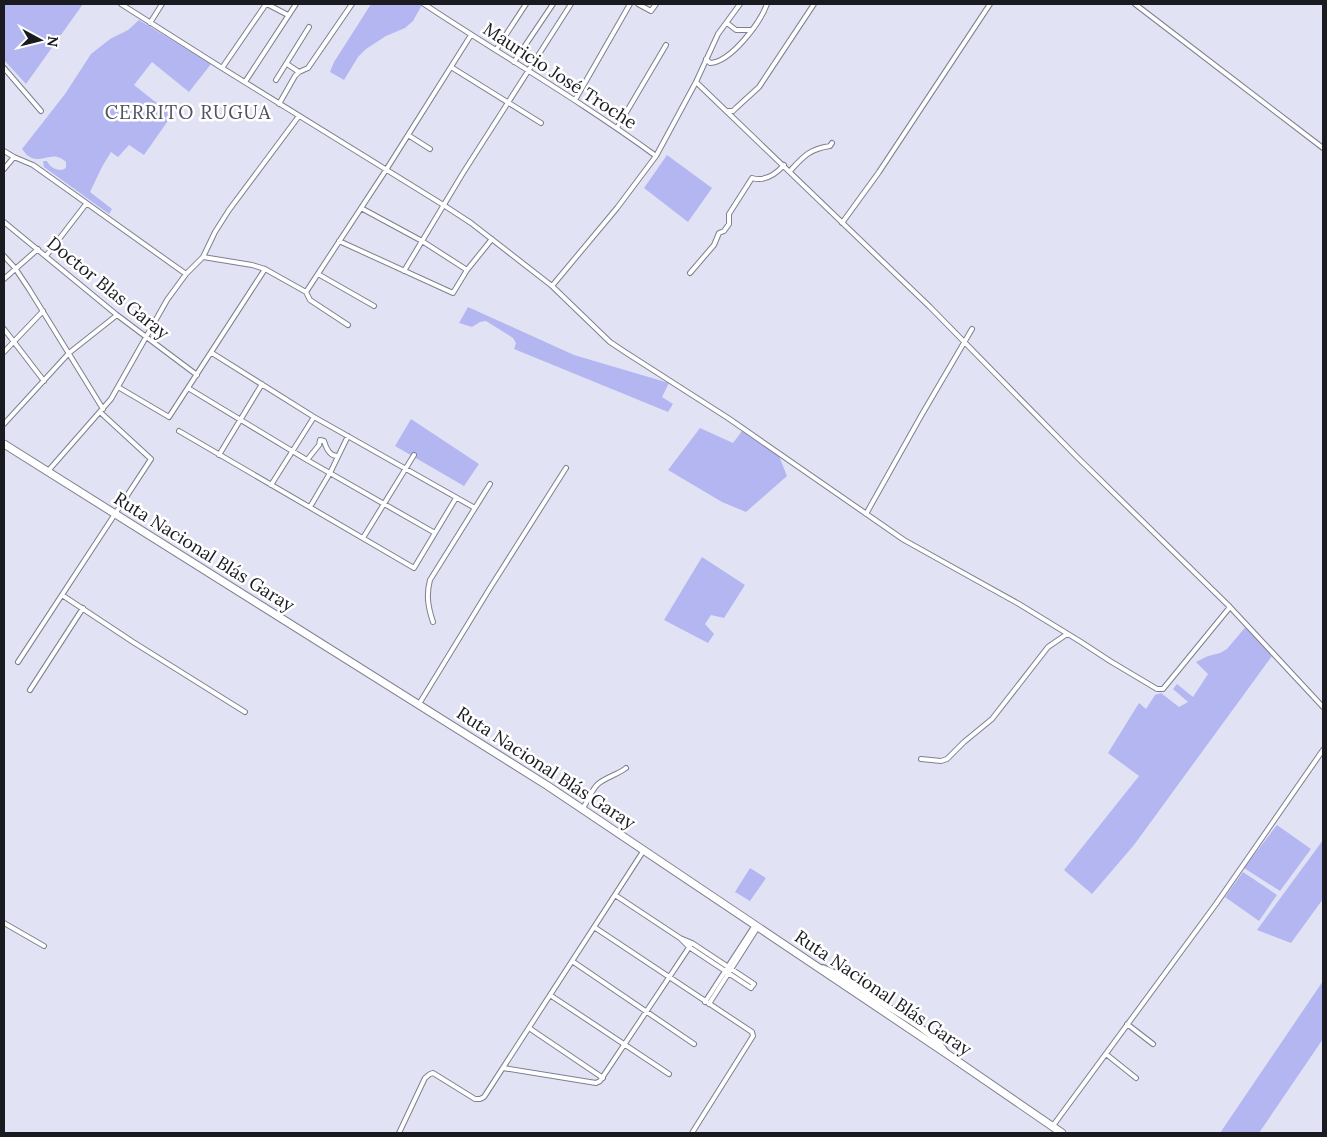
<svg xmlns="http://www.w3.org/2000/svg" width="1327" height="1137" font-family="Lora,serif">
  <rect width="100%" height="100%" fill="#e1e3f5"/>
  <!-- green -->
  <path fill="#b4b6f2" d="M 4,4 L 83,4 L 26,84 L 4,60 Z
    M 371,4 L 420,4 L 422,5 L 413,21 L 405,28 L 386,36 L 366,49 L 358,57 L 344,80 L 330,72 L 334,62 Z
    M 139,20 L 211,64 L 189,92 L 152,62 L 134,85 L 172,115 L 144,155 L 129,145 L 118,157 L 111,152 L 102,167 L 90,192 L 112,209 L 109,214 L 44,167 L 43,161 L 47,161 C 50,167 55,170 62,170 L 66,168 L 66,162 C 50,146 38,172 22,149 L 65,94 L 91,54 L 110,39 L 128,30 Z
    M 667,155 L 712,188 L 688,222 L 644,188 Z
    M 468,307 L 574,355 L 669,383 L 662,397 L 673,404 L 668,412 L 514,349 L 516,343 L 513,338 L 486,321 L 480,322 L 472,327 L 459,323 Z
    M 411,419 L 479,464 L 464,486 L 395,446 Z
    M 700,428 L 733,443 L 742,431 L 779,456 L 787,476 L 746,512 L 722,502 L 668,470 Z
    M 702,557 L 745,585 L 724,618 L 711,615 L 705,624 L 714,634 L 708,643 L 664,620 Z
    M 1248,624 L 1275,652 L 1134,845 L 1092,894 L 1064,870 L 1139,776 L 1108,753 L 1139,703 L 1146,709 L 1155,695 L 1161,693 L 1179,707 L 1188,702 L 1173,689 L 1177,684 L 1193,697 L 1208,674 L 1196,662 L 1208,656 L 1220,653 L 1227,649 Z
    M 1277,825 L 1311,849 L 1280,891 L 1244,868 Z
    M 1323,840 L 1323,899 L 1291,943 L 1257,930 Z
    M 750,868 L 766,878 L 750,901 L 735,892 Z
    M 1243,872 L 1277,895 L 1259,921 L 1225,897 Z
    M 1323,981 L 1323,1039 L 1259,1133 L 1220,1133 Z"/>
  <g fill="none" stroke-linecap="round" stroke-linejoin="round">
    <defs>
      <path id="street" d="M 121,4 L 222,68 L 445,206 L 471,223 L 552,286 L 610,342 L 625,352 L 728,418 L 904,540 L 1019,604 L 1081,642 L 1110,661 L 1157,689 L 1163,689 L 1230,607
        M 267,4 L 288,15
        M 424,4 C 501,55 581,101 656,156
        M 638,4 L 651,11 L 656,4
        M 1135,4 L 1323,148
        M 150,23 L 162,4
        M 727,23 L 736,30 L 750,30
        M 496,50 L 526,4
        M 706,59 L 710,63 C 731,62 760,23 767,4
        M 514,62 L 553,4
        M 287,64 L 299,72
        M 451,67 L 541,123
        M 4,68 L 41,111
        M 222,68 L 266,4
        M 276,80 L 309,27
        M 245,82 L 296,4
        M 696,82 L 718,34 L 740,4
        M 575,100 L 630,4
        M 279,104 L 295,76 L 299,72 L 308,68 L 352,4
        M 728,111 L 733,111 L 736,108 L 759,87 L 814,4
        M 617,128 L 666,45
        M 408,135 L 430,149
        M 4,151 L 14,157 L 33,165 L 186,274
        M 4,169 L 14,157
        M 790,171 C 803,157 809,149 830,146 L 832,143
        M 361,208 L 422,241 L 467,270
        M 4,222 L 117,315 L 197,375
        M 842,223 L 879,172 L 990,4
        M 339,241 L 453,293 L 467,270 L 492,239
        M 4,256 L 15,268 L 29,289 L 103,409
        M 46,256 L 86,204
        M 203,257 L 252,265 L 265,269 L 306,292 L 386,170 L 471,35
        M 404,271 L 463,173 L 571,4
        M 690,273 L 714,245 L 719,233 L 724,231 L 729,224 L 729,214 L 752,178 C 765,182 776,174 784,165
        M 318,274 L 374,306
        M 4,279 L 38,249
        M 552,286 L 617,208 L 656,156 L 696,82 L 930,307 L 1078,458 L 1230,607 L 1323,707
        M 306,292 L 310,300 L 348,325
        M 4,329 L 44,381
        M 4,352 L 43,311
        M 212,353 L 314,417 L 475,508
        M 118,387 L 169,417 L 265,269
        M 188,388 L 307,460 L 435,533
        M 4,424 L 69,353 L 117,315
        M 179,431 L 414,568 L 456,498
        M 219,455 L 262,384
        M 307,460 L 319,445 L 320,440 L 324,441 C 326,448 329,456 337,456
        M 48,471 L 111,399 L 167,300 L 186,274 L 203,257 L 215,232 L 229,210 L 299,116
        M 271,485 L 314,417
        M 310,507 L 330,473 L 348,436
        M 866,514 L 921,416 L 972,329
        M 363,538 L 414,455
        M 62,595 L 133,642 L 245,712
        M 433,622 C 428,607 426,595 430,580 L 490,484
        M 18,662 L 151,459 L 100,412
        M 30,690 L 83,608
        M 419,704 L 490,588 L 566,468
        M 921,759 L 941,761 L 947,759 L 964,742 L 992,719 L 1048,647 L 1067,634
        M 582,809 C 588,802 591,790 598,784 C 606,777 617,775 626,768
        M 615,895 L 680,938 L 689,947 L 751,988 L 754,984 L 692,943 L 680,938
        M 4,923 L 44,946
        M 594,927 L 752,1032 L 753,1036 L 692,1133
        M 572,961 L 694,1044
        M 550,995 L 669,1074
        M 705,1002 L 755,925
        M 709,1004 L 758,927
        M 1127,1024 L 1153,1044
        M 529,1028 L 603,1078
        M 1106,1054 L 1136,1078
        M 503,1068 L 596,1083 L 600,1081 L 692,943
        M 1052,1127 L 1216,904 L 1323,750
        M 399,1133 L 425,1078 L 430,1074 L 433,1073 L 475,1099 L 480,1099 L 484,1097 L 644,850"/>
      <path id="secondary" d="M 823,968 C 844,976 862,990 880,1002 C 901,1015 935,1033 947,1054"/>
      <path id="highway" d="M 4,444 L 548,786 L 947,1054 L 1062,1133"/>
    </defs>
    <!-- street casing -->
    <use href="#street" stroke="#7e7f8f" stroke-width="6"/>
    <!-- secondary casing -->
    <use href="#secondary" stroke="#7e7f8f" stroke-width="8"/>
    <!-- highway casing -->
    <use href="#highway" stroke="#7e7f8f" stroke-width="9"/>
    <!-- street -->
    <use href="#street" stroke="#fff" stroke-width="4"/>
    <!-- secondary -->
    <use href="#secondary" stroke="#fff" stroke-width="5.5"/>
    <!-- highway -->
    <use href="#highway" stroke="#fff" stroke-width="7"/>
  </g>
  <g text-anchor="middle" stroke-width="5" stroke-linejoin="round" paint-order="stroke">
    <!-- street labels -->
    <g font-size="18" fill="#1a1b21" stroke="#fff">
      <text transform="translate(560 76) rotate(33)" y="6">Mauricio José Troche</text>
      <text transform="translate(108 288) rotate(39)" y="6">Doctor Blas Garay</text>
      <text transform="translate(204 552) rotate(32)" y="6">Ruta Nacional Blás Garay</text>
      <text transform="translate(546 768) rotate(33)" y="6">Ruta Nacional Blás Garay</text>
      <text transform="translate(883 993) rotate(34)" y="6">Ruta Nacional Blás Garay</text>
    </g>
    <!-- neighbourhood labels -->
    <g font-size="19" letter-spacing="1" fill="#515261" stroke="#fff">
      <text x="188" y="119">CERRITO RUGUA</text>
    </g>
  </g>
  <!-- border -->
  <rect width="1327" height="1137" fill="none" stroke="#1a1b21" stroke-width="10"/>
  <!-- north arrow -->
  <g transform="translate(40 40) rotate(97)" stroke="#ffffff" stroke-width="4" paint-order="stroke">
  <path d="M0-4L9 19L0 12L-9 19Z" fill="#1a1b21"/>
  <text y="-8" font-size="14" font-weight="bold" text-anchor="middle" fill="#1a1b21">N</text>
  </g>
</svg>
